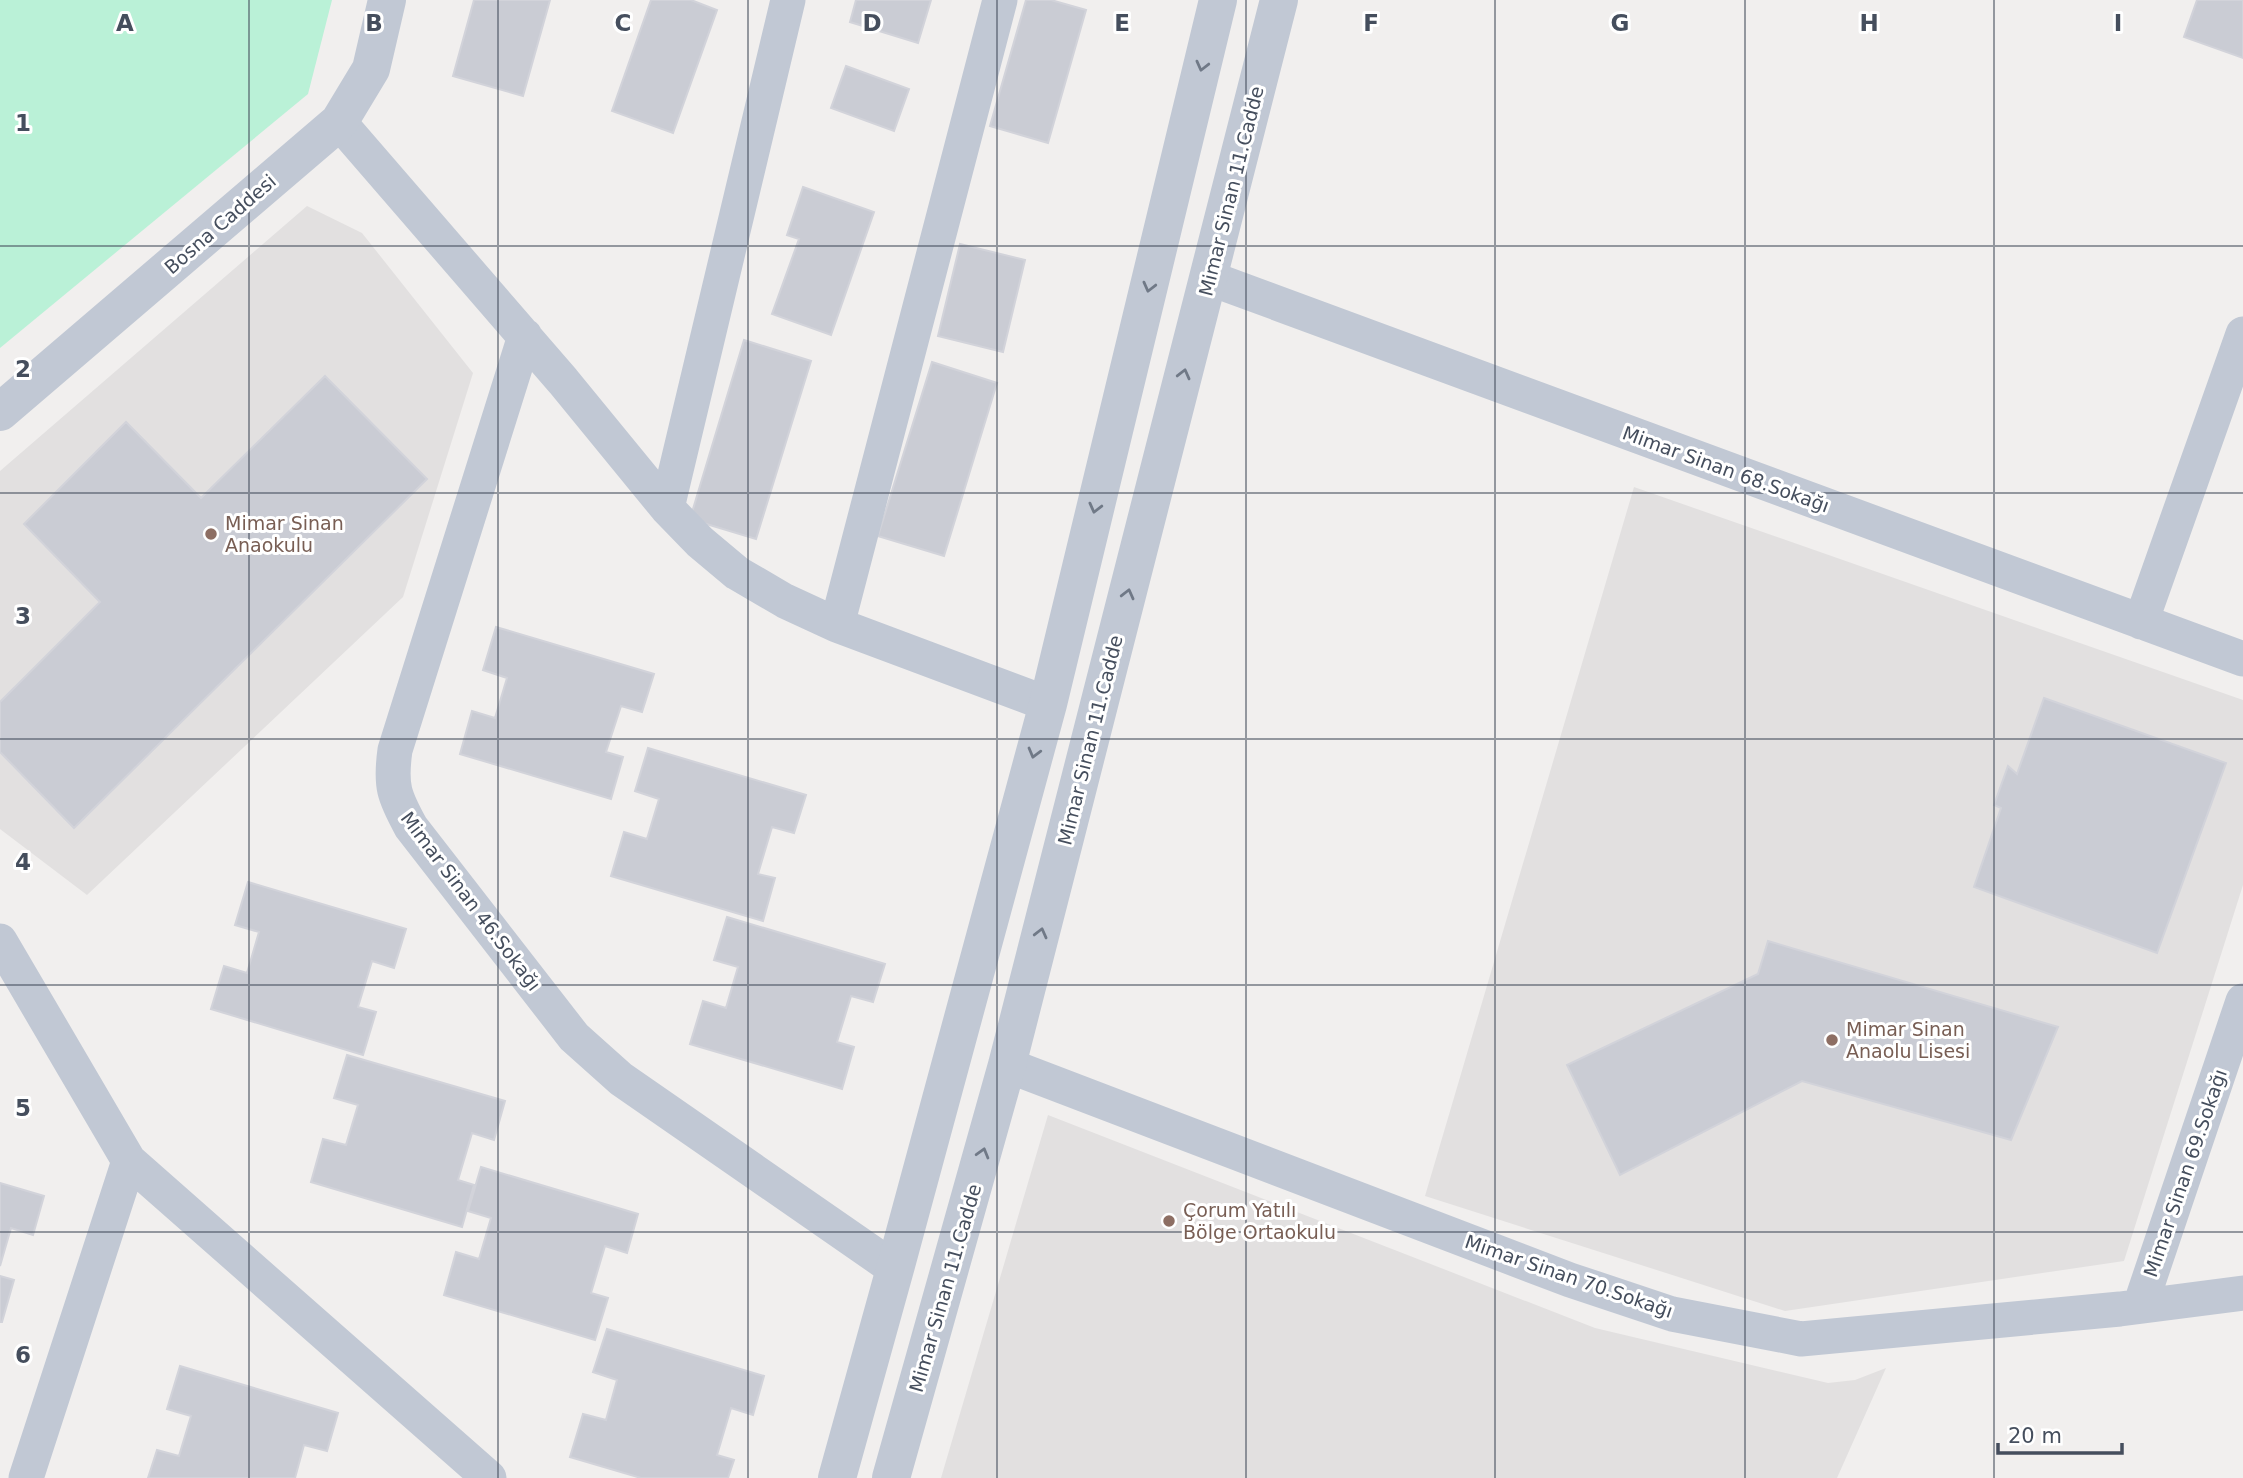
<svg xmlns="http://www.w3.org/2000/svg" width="2243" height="1478" font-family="'DejaVu Sans',sans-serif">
  <rect width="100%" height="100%" fill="#f1efee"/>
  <!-- education -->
  <path fill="#e2e0e0" d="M 307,206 L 362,233 L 473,373 L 403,597 L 87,895 L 0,829 L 0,471 Z
    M 1634,487 L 2243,700 L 2243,885 L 2124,1261 L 1785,1311 L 1425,1196 Z
    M 1048,1115 L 1595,1328 L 1828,1383 L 1855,1380 L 1886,1368 L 1837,1478 L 941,1478 Z"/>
  <!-- green -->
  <path fill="#baf1d7" d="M 0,0 L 332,0 L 308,94 L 0,348 Z"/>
  <!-- building -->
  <path fill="#caccd4" stroke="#d2d3da" stroke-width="2" d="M 474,0 L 550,0 L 523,96 L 453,76 Z
    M 651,0 L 691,0 L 717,10 L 673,133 L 612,111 Z
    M 856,0 L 931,0 L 918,43 L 850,22 Z
    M 1026,0 L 1051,0 L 1086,10 L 1048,143 L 990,126 Z
    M 2197,0 L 2243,0 L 2243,58 L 2184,37 Z
    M 846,66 L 909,89 L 894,131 L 831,108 Z
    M 803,187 L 874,212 L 831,335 L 772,314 L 799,239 L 787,235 Z
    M 960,244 L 1025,260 L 1003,352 L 938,336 Z
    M 744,340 L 811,361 L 756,539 L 690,519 Z
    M 932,362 L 997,383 L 944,556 L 878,536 Z
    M 325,376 L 427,479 L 74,828 L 0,752 L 0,702 L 100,602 L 24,524 L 126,422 L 201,498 Z
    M 496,627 L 654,674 L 642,712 L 621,706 L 606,752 L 623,757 L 611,799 L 460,754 L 472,711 L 495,718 L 507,678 L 483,670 Z
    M 2044,698 L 2226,763 L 2157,953 L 1974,887 L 2001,808 L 1994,805 L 2008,766 L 2017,774 Z
    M 648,748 L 806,795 L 794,833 L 772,827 L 758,874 L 775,878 L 763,921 L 611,876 L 624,832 L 647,839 L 659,799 L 635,791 Z
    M 248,882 L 406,929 L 394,968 L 372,961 L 358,1007 L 376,1012 L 363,1055 L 211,1009 L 224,966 L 247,973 L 259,932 L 235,925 Z
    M 727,917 L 885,964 L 873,1002 L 851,996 L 837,1042 L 854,1047 L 842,1089 L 690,1044 L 703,1001 L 726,1008 L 738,967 L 714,960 Z
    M 1768,941 L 2058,1027 L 2011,1140 L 1802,1081 L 1620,1175 L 1567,1065 L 1758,974 Z
    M 347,1055 L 505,1101 L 494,1140 L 472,1133 L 458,1180 L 474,1185 L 462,1227 L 311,1182 L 323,1139 L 346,1145 L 358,1105 L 334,1098 Z
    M 481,1167 L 638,1214 L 627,1253 L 605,1246 L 591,1293 L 608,1298 L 595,1340 L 444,1295 L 456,1252 L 479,1259 L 491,1218 L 468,1211 Z
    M 0,1183 L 44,1196 L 33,1235 L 11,1228 L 0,1266 Z
    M 0,1276 L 14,1280 L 2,1322 L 0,1322 Z
    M 607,1329 L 764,1376 L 753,1415 L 731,1408 L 717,1455 L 734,1460 L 728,1478 L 641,1478 L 570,1457 L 583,1414 L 606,1420 L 617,1380 L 593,1372 Z
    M 180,1366 L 338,1413 L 327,1451 L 304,1445 L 295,1478 L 148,1478 L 157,1450 L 179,1456 L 191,1416 L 167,1409 Z"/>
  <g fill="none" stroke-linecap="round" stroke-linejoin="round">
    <!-- minor -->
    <path stroke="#c1c8d4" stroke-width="35" d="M 339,122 L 563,381 L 667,508 L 700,542 L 737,573 L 785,601 L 837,625 L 1048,704
      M 1209,278 L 2243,659
      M 525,336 L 395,750 C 390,786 394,796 411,827 L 574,1037 L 621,1079 L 895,1269
      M 667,508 L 788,0
      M 2141,622 L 2243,334
      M 837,625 L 1000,0
      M 0,941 L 129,1161 L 489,1478
      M 1007,1065 L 1570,1280 L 1672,1314 L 1801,1339 L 2120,1309 L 2243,1293
      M 2140,1306 L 2243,1001
      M 26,1478 L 129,1161"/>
    <!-- tertiary -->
    <path stroke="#c1c8d4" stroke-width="38" d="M 0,412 L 339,122 L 371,69 L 387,0
      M 837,1478 L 895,1269 L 1048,704 L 1218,0
      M 891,1478 L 1007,1065 L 1279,0"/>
  </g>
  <!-- one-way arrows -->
  <defs><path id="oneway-chevron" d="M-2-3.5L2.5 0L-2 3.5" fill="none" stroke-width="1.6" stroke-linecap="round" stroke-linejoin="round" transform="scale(1.75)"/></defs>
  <g stroke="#707987">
    <use href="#oneway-chevron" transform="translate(1202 66) rotate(104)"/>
    <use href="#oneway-chevron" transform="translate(1149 287) rotate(104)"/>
    <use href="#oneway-chevron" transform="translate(1184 374) rotate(-76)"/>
    <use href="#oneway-chevron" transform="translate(1095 508) rotate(104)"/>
    <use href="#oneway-chevron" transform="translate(1128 594) rotate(-76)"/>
    <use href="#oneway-chevron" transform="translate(1034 753) rotate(105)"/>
    <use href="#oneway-chevron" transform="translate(1041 933) rotate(-76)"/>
    <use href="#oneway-chevron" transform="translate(983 1153) rotate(-74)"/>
  </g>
  <!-- grid -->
  <path fill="none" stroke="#454e5d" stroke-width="2" stroke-opacity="0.55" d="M 249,0 L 249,1478M 498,0 L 498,1478M 748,0 L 748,1478M 997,0 L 997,1478M 1246,0 L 1246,1478M 1495,0 L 1495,1478M 1745,0 L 1745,1478M 1994,0 L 1994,1478M 0,246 L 2243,246M 0,493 L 2243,493M 0,739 L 2243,739M 0,985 L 2243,985M 0,1232 L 2243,1232"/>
  <!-- markers -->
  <g fill="#8d6e63" stroke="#fff" stroke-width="2.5">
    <circle cx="211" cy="534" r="7"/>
    <circle cx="1832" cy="1040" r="7"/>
    <circle cx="1169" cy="1221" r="7"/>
  </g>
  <g text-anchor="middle" stroke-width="6" stroke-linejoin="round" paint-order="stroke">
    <!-- street labels -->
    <g font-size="19" fill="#454e5d" stroke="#fff">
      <text transform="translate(1231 191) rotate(-76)" y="7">Mimar Sinan 11.Cadde</text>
      <text transform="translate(220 224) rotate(-41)" y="7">Bosna Caddesi</text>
      <text transform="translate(1726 469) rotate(20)" y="7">Mimar Sinan 68.Sokağı</text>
      <text transform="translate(1090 740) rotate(-76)" y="7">Mimar Sinan 11.Cadde</text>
      <text transform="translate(471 901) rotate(53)" y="7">Mimar Sinan 46.Sokağı</text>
      <text transform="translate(2185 1173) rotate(-71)" y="7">Mimar Sinan 69.Sokağı</text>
      <text transform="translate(1569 1276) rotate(19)" y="7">Mimar Sinan 70.Sokağı</text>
      <text transform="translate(945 1288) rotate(-74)" y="7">Mimar Sinan 11.Cadde</text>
    </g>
    <!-- education labels -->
    <g font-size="19" fill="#785e54" stroke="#fff" text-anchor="start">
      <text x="225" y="530">Mimar Sinan<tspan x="225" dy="22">Anaokulu</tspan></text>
      <text x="1846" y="1036">Mimar Sinan<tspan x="1846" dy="22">Anaolu Lisesi</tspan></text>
      <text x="1183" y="1217">Çorum Yatılı<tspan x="1183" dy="22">Bölge Ortaokulu</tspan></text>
    </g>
  </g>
  <g font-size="23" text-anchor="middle" font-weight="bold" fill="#454e5d" stroke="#fff" stroke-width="6" stroke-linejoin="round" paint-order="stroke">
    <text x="125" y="31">A</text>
    <text x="374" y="31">B</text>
    <text x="623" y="31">C</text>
    <text x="872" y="31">D</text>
    <text x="1122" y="31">E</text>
    <text x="1371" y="31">F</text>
    <text x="1620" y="31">G</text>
    <text x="1869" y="31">H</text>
    <text x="2118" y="31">I</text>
    <text x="23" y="131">1</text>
    <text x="23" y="377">2</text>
    <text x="23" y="624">3</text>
    <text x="23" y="870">4</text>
    <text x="23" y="1116">5</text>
    <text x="23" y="1363">6</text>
  </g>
  <!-- scale -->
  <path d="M1998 1443v10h124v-10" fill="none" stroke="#454e5d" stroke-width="3.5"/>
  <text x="2008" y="1443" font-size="21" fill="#454e5d" stroke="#ffffff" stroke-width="5" paint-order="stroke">20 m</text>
</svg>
